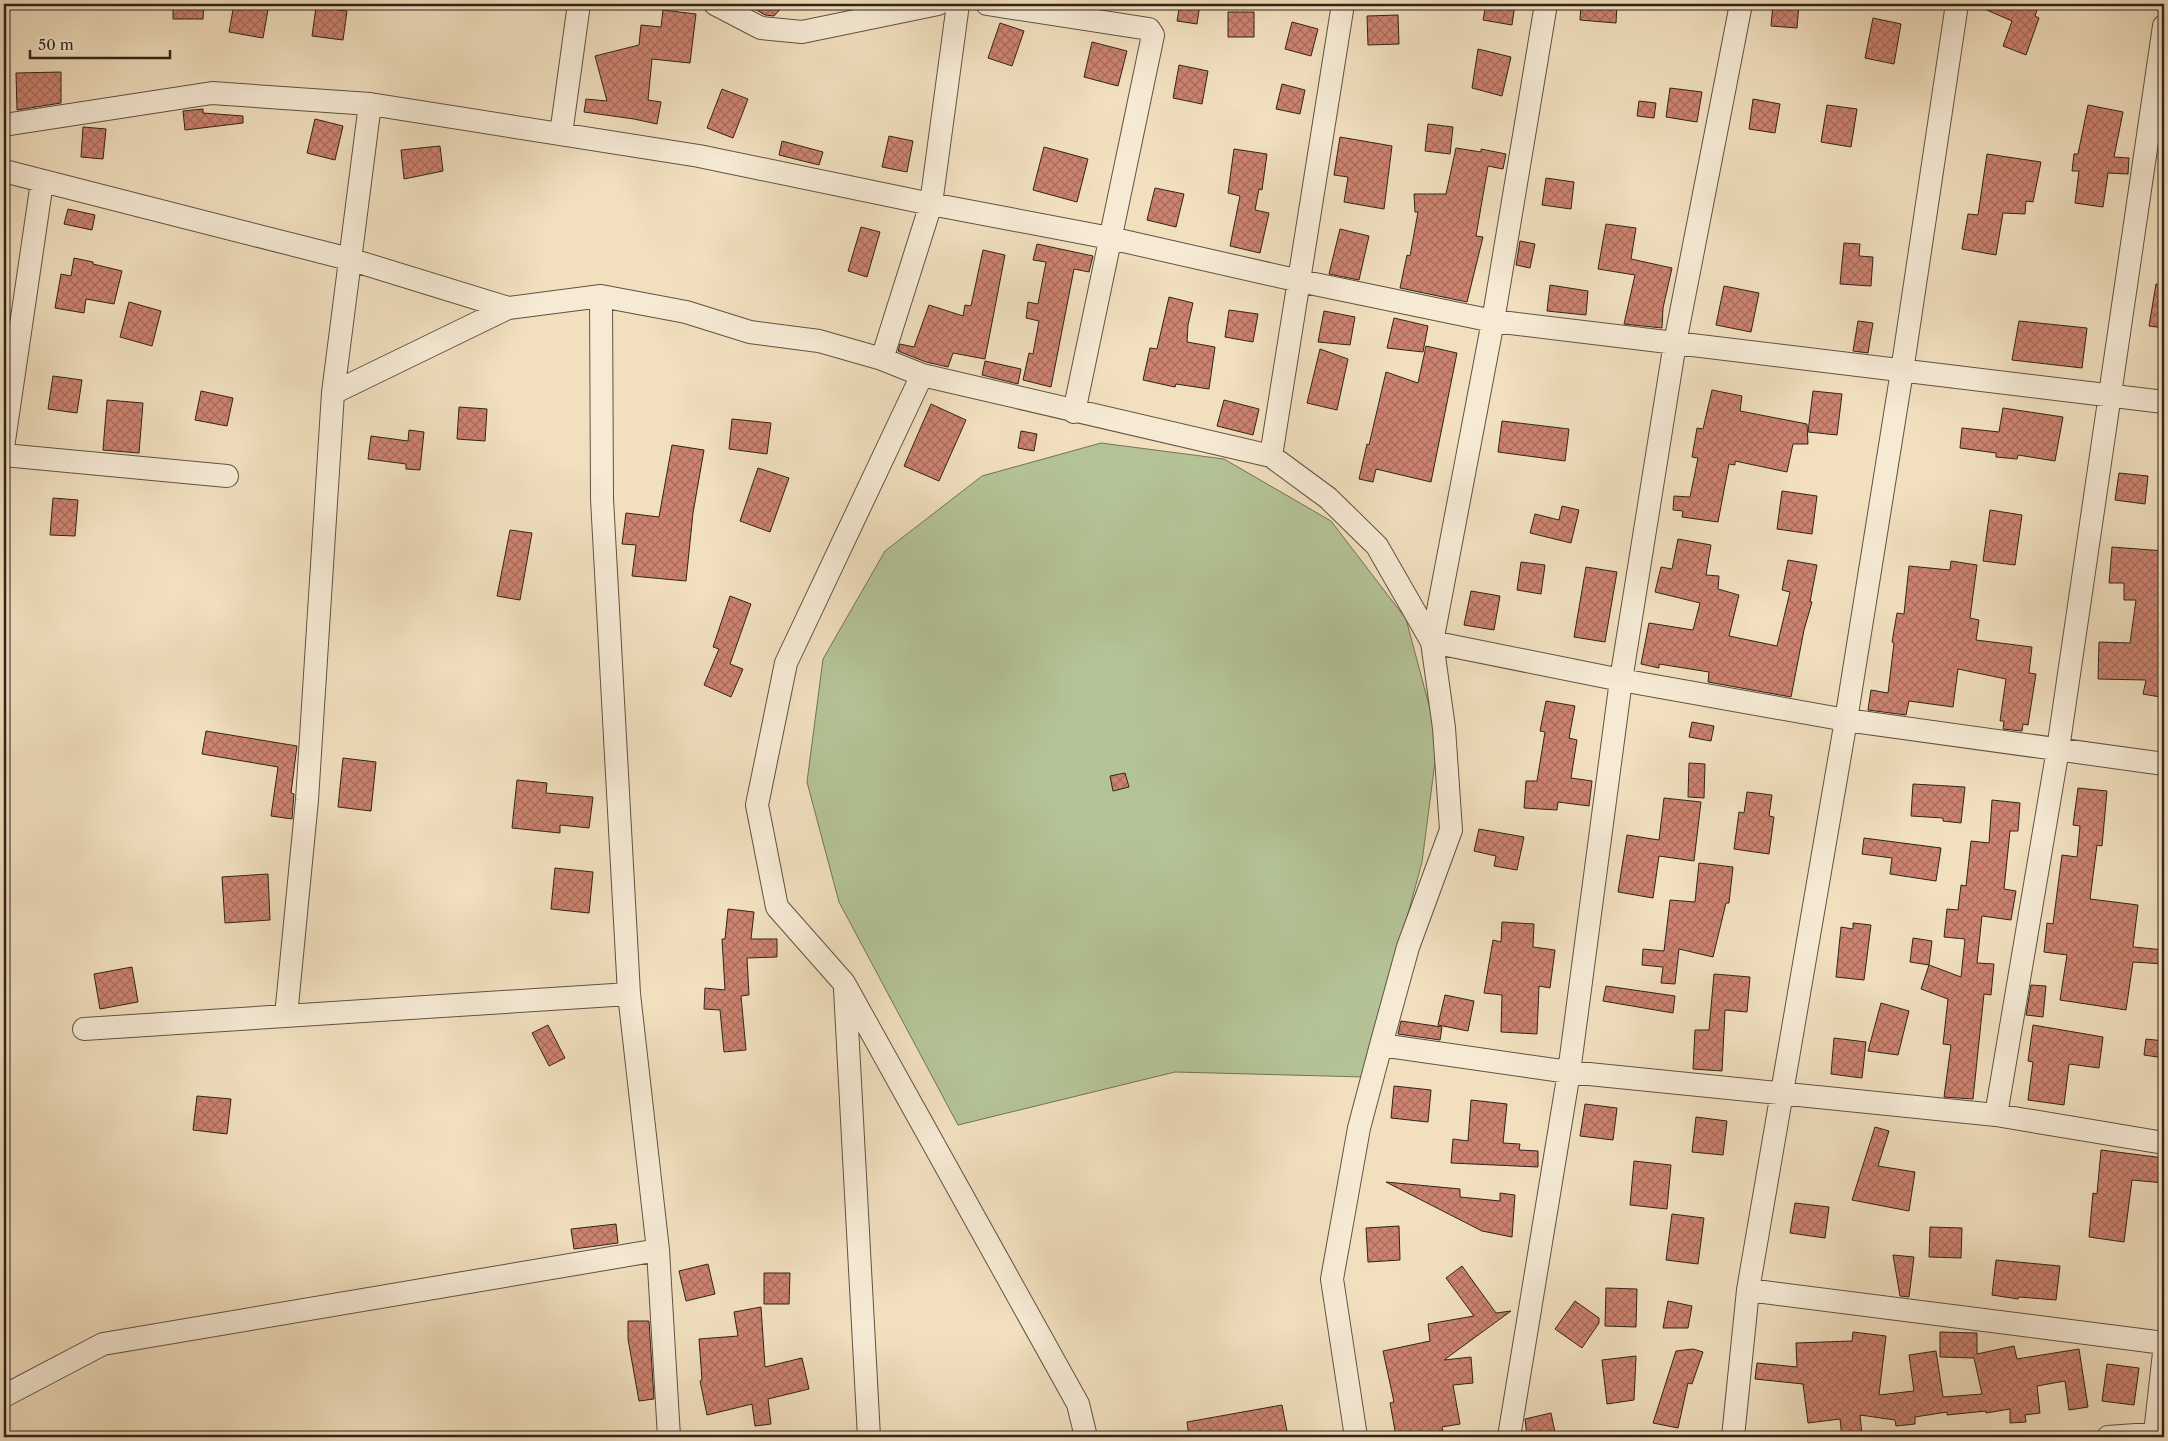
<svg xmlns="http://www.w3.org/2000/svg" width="2168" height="1441" font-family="'Libre Caslon Text',serif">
  <defs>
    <pattern id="building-cross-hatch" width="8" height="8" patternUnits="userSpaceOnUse" patternTransform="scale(1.25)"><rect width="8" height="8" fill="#cd8370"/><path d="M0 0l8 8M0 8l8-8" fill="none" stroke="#a76b5b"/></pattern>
  </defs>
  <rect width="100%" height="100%" fill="#f1dfbe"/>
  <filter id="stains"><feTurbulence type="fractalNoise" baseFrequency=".004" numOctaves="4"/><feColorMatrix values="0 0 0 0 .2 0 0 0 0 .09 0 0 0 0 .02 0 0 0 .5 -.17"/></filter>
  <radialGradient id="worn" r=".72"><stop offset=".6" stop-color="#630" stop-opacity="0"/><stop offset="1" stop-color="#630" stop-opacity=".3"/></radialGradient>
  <!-- grass -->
  <path fill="#b4c396" stroke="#727358" d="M 1101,443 L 1224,459 L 1331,521 L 1406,619 L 1438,739 L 1422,862 L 1364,1077 L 1175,1072 L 958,1125 L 839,902 L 807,782 L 823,659 L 885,551 L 982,476 Z"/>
  <!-- building -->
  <path fill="url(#building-cross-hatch)" stroke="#312319" d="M 173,4 L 204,4 L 203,19 L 173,19 Z
    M 234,4 L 269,4 L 263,38 L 229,32 Z
    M 747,4 L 785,4 L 774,16 L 765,15 Z
    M 1180,4 L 1200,4 L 1197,24 L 1177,21 Z
    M 1486,4 L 1515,4 L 1512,25 L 1483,20 Z
    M 1581,4 L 1617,4 L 1616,23 L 1580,20 Z
    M 1773,4 L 1799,4 L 1797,28 L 1771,26 Z
    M 1973,4 L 2039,4 L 2035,16 L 2039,18 L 2026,55 L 2003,46 L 2012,21 Z
    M 316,7 L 347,11 L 343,40 L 312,36 Z
    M 663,10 L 696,14 L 690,63 L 652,59 L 648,100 L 661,102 L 657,124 L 634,119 L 584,112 L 586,99 L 607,101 L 595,56 L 639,45 L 641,25 L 661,27 Z
    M 1228,12 L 1254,12 L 1254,37 L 1228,37 Z
    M 1398,15 L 1399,44 L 1368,45 L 1367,16 Z
    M 1873,18 L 1901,24 L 1894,64 L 1865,58 Z
    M 1292,22 L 1318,29 L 1311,56 L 1285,49 Z
    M 1000,23 L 1024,31 L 1012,66 L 988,58 Z
    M 1092,42 L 1127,51 L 1118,86 L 1084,77 Z
    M 1478,49 L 1511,57 L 1502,96 L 1472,88 Z
    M 1179,65 L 1208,71 L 1202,104 L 1173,98 Z
    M 61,72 L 61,103 L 17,110 L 16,73 Z
    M 1282,84 L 1305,90 L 1300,114 L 1276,109 Z
    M 1670,88 L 1702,92 L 1697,122 L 1666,117 Z
    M 722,89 L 748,99 L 733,138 L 707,128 Z
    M 1753,99 L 1780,104 L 1775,133 L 1749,129 Z
    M 1639,101 L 1656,103 L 1654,118 L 1637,116 Z
    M 1827,105 L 1857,109 L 1851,147 L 1821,142 Z
    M 2088,105 L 2123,112 L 2114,157 L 2129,158 L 2128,174 L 2108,173 L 2103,207 L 2075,203 L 2079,171 L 2072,171 L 2074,154 L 2078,154 Z
    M 203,109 L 203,113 L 243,116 L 243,123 L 185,130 L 183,111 Z
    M 315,119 L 343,126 L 335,160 L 307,153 Z
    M 1428,124 L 1453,127 L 1450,154 L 1425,151 Z
    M 83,127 L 106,129 L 103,159 L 81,157 Z
    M 889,136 L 913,141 L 907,172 L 882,167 Z
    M 1340,137 L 1392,146 L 1384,209 L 1344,202 L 1348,177 L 1334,175 Z
    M 782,141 L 823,152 L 819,165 L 779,155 Z
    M 440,146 L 443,171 L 404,179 L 401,150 Z
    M 1044,147 L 1088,159 L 1077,202 L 1033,190 Z
    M 1456,148 L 1481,152 L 1481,149 L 1506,154 L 1503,169 L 1488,166 L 1476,236 L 1483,237 L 1467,302 L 1400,288 L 1407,255 L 1410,256 L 1418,212 L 1415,212 L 1414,194 L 1446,194 Z
    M 1234,149 L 1267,154 L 1262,190 L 1259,189 L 1255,210 L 1269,213 L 1260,253 L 1230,246 L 1240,196 L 1228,193 Z
    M 1987,154 L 2041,162 L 2033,202 L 2026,201 L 2025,214 L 2003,213 L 1996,255 L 1962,249 L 1968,214 L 1978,215 Z
    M 1546,178 L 1574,182 L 1571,209 L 1542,205 Z
    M 1155,188 L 1184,194 L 1176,227 L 1147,220 Z
    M 68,209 L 95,215 L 92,230 L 64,224 Z
    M 1606,224 L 1636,228 L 1631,259 L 1672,268 L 1663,308 L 1662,328 L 1624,324 L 1635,275 L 1598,269 Z
    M 861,227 L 880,232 L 867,277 L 848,271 Z
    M 1340,229 L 1369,236 L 1359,280 L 1329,274 Z
    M 1520,241 L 1535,244 L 1530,268 L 1516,265 Z
    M 1844,243 L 1860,244 L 1859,256 L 1873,257 L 1871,286 L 1840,284 Z
    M 1037,244 L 1093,256 L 1089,272 L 1074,269 L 1051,387 L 1023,380 L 1029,353 L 1033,354 L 1039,321 L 1026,318 L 1028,302 L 1038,304 L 1046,262 L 1033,260 Z
    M 983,250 L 1005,255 L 985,359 L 953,353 L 948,367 L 926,362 L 898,351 L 900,344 L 914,347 L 929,305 L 963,316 L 965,305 L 971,306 Z
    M 74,258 L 93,262 L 93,264 L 122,271 L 114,304 L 86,299 L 84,313 L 55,308 L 61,274 L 71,276 Z
    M 2156,284 L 2164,285 L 2164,328 L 2149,326 Z
    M 1550,285 L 1588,291 L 1586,315 L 1547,311 Z
    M 1724,286 L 1759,293 L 1751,332 L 1716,325 Z
    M 1169,297 L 1193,303 L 1188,325 L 1187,342 L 1215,347 L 1209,389 L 1176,384 L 1175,387 L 1143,380 L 1150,348 L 1157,349 Z
    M 129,302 L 161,311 L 152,346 L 120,337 Z
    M 1229,310 L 1258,314 L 1253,342 L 1225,337 Z
    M 1324,311 L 1355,317 L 1350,345 L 1318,342 Z
    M 1394,318 L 1428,326 L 1423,352 L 1387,348 Z
    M 1858,321 L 1873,323 L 1868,353 L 1853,351 Z
    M 2019,321 L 2087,328 L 2082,368 L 2012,360 Z
    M 1426,346 L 1457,353 L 1431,482 L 1376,469 L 1373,482 L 1359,479 L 1367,444 L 1369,445 L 1386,372 L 1418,383 Z
    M 1320,349 L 1348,359 L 1337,410 L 1307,403 Z
    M 985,361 L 1021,369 L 1018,384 L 982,375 Z
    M 53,376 L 82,380 L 77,413 L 48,409 Z
    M 1712,390 L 1742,396 L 1740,411 L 1807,424 L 1808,444 L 1793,444 L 1787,472 L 1735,461 L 1735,465 L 1729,464 L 1718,522 L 1682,517 L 1683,511 L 1673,510 L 1674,496 L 1690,497 L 1698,458 L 1692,457 L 1697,428 L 1703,429 Z
    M 201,391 L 233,398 L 227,426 L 195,420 Z
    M 1813,391 L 1842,394 L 1837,435 L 1808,432 Z
    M 107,400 L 143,403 L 139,453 L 103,450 Z
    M 1224,400 L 1259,409 L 1253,435 L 1217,426 Z
    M 931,404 L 966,420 L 939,481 L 904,466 Z
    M 459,407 L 487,409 L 485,441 L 457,439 Z
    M 2003,408 L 2063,417 L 2055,461 L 2018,455 L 2017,459 L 1996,457 L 1996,453 L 1960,448 L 1962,428 L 1999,432 Z
    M 732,419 L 771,423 L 767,454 L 729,449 Z
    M 1502,421 L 1569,429 L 1565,461 L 1498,452 Z
    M 409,430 L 424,432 L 420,470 L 406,469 L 406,464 L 368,459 L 371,436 L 408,441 Z
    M 1021,431 L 1037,434 L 1034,451 L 1018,448 Z
    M 672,445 L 704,450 L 693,513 L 686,581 L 632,576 L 636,545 L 622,544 L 626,513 L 659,517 Z
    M 758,468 L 789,478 L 770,532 L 740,521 Z
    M 2119,473 L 2148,476 L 2145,504 L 2115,500 Z
    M 1782,491 L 1817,496 L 1812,534 L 1777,529 Z
    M 53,498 L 78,500 L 75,536 L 50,535 Z
    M 1562,506 L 1579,510 L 1571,543 L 1530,533 L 1535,514 L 1559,520 Z
    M 1990,510 L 2022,515 L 2015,565 L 1983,561 Z
    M 510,530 L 532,533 L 520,600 L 497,596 Z
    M 1678,539 L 1711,545 L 1706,575 L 1719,576 L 1718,589 L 1739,595 L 1729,636 L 1777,646 L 1790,592 L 1782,590 L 1788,560 L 1817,565 L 1810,602 L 1812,602 L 1804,630 L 1791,697 L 1708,682 L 1709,672 L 1659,664 L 1659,668 L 1641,664 L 1649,623 L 1693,630 L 1700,603 L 1655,592 L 1661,567 L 1672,569 Z
    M 2112,547 L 2164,551 L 2164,629 L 2162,644 L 2164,644 L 2164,672 L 2160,697 L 2143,694 L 2146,680 L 2098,679 L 2099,642 L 2130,643 L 2136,600 L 2124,600 L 2124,583 L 2109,583 Z
    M 1951,561 L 1977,565 L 1970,618 L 1979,620 L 1976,640 L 2032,647 L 2029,673 L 2036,674 L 2028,725 L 2023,724 L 2022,731 L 2003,729 L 2004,721 L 2000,721 L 2006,679 L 1958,669 L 1953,707 L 1909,701 L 1906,715 L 1868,710 L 1871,690 L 1888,693 L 1894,643 L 1892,642 L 1897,613 L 1904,614 L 1909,566 L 1950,570 Z
    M 1521,562 L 1545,565 L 1541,594 L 1517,590 Z
    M 1586,567 L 1617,572 L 1605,642 L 1574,637 Z
    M 1471,591 L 1500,596 L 1494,630 L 1464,625 Z
    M 730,596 L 751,604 L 730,664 L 743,669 L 731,697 L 704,685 L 719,649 L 713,647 Z
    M 1546,701 L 1575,706 L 1569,738 L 1577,740 L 1571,778 L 1592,781 L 1589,806 L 1558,802 L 1557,810 L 1524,808 L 1526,781 L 1537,781 L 1545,732 L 1540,731 Z
    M 1692,722 L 1714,726 L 1711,741 L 1689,737 Z
    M 206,731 L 297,746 L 291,793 L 294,794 L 292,819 L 271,816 L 278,767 L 202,754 Z
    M 343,758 L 376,762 L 371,811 L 338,807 Z
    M 1689,763 L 1705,764 L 1704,798 L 1688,797 Z
    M 1125,773 L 1129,787 L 1113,791 L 1110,776 Z
    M 517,780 L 547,783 L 546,793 L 593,797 L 589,828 L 560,825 L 560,833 L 512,828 Z
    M 1913,784 L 1965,787 L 1961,823 L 1943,821 L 1943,818 L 1911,816 Z
    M 2078,788 L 2107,791 L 2102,846 L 2097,845 L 2090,899 L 2138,905 L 2133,946 L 2134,947 L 2164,950 L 2164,964 L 2133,962 L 2126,1010 L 2060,1000 L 2067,955 L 2044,952 L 2047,923 L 2053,924 L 2062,855 L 2077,857 L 2080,826 L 2073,825 Z
    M 1747,792 L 1772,795 L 1769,816 L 1774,817 L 1769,854 L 1734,849 L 1739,812 L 1744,813 Z
    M 1664,798 L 1701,802 L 1694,861 L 1659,856 L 1653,898 L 1618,892 L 1627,835 L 1659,840 Z
    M 1992,800 L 2020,803 L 2018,831 L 2010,831 L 2004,889 L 2016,891 L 2011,920 L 1982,916 L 1977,963 L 1994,964 L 1991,995 L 1984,994 L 1973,1099 L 1944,1097 L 1951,1045 L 1943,1044 L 1948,999 L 1921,989 L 1929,965 L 1961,977 L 1965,939 L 1944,937 L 1947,909 L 1958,910 L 1961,885 L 1966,886 L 1971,841 L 1989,843 Z
    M 1479,829 L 1524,837 L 1517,870 L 1494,866 L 1496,856 L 1474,851 Z
    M 1864,838 L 1941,848 L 1936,881 L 1890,874 L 1892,858 L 1862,854 Z
    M 1699,863 L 1733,867 L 1729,903 L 1726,903 L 1713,957 L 1679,949 L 1675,984 L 1661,983 L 1663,967 L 1642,965 L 1643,949 L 1664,951 L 1670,900 L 1695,902 Z
    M 555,868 L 593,872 L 589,913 L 551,909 Z
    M 268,874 L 270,920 L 225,923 L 222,877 Z
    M 728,909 L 754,912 L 751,939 L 777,939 L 777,957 L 747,958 L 749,995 L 741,996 L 746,1050 L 724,1052 L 720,1010 L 704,1009 L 705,988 L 725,990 L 722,939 L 725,939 Z
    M 1502,922 L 1534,924 L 1533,947 L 1555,950 L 1550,988 L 1539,986 L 1537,1034 L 1501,1032 L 1502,995 L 1484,993 L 1493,940 L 1501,942 Z
    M 1853,923 L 1871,925 L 1864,980 L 1836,977 L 1841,927 L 1853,929 Z
    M 1913,938 L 1932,941 L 1929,965 L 1910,962 Z
    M 132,967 L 138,1002 L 100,1009 L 94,974 Z
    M 1714,974 L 1750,977 L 1747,1012 L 1725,1010 L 1722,1071 L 1693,1069 L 1695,1030 L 1709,1030 Z
    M 2031,985 L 2046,986 L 2043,1017 L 2026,1015 Z
    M 1606,986 L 1675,996 L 1673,1013 L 1603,1001 Z
    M 1445,995 L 1474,1001 L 1468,1031 L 1438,1025 Z
    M 1881,1003 L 1909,1011 L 1898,1055 L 1868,1051 Z
    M 1401,1021 L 1442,1027 L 1440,1040 L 1398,1034 Z
    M 548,1025 L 565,1058 L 549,1066 L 532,1033 Z
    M 2033,1025 L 2103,1037 L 2099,1068 L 2069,1064 L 2064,1105 L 2028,1100 L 2033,1062 L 2028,1061 Z
    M 1834,1038 L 1866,1042 L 1862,1078 L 1831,1074 Z
    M 2146,1039 L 2164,1041 L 2164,1058 L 2144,1055 Z
    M 1394,1086 L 1431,1090 L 1428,1122 L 1391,1118 Z
    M 197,1096 L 231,1099 L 227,1134 L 193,1130 Z
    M 1471,1100 L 1507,1104 L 1503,1143 L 1520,1144 L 1519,1150 L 1538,1151 L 1538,1167 L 1451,1163 L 1453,1139 L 1468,1141 Z
    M 1585,1104 L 1617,1108 L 1613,1140 L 1580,1136 Z
    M 1696,1117 L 1727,1121 L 1723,1155 L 1692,1152 Z
    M 1875,1127 L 1889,1131 L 1878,1166 L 1915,1172 L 1909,1211 L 1852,1200 Z
    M 2101,1150 L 2164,1158 L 2164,1183 L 2132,1180 L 2124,1242 L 2089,1237 L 2093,1193 L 2097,1194 Z
    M 1634,1161 L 1671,1165 L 1667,1209 L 1630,1205 Z
    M 1386,1182 L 1460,1189 L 1460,1197 L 1500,1201 L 1500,1193 L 1515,1195 L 1512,1237 L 1482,1231 Z
    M 1795,1203 L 1829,1207 L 1825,1238 L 1790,1233 Z
    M 1672,1214 L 1704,1218 L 1698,1264 L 1666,1260 Z
    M 616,1224 L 618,1243 L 574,1249 L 571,1229 Z
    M 1399,1226 L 1400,1260 L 1368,1262 L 1366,1228 Z
    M 1930,1227 L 1962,1228 L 1961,1258 L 1929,1257 Z
    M 1893,1255 L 1914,1257 L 1909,1297 L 1900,1296 Z
    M 1996,1260 L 2060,1266 L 2056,1300 L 2019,1297 L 2018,1299 L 1992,1295 Z
    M 708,1264 L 715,1294 L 686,1301 L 679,1271 Z
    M 1462,1266 L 1496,1313 L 1511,1311 L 1444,1360 L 1471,1357 L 1473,1383 L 1453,1385 L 1460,1424 L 1442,1427 L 1444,1437 L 1413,1437 L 1412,1433 L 1396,1436 L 1390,1403 L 1394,1402 L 1383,1351 L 1430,1341 L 1428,1324 L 1474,1316 L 1446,1278 Z
    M 764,1273 L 790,1273 L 789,1304 L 764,1304 Z
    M 1606,1288 L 1637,1289 L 1636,1327 L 1605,1326 Z
    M 1575,1301 L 1599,1318 L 1599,1323 L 1582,1348 L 1555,1329 Z
    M 1668,1301 L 1692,1306 L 1688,1328 L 1663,1328 Z
    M 761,1307 L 765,1367 L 802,1358 L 809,1389 L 768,1399 L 771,1424 L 755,1426 L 752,1404 L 707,1415 L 700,1381 L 702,1380 L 699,1339 L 738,1336 L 734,1312 Z
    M 628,1321 L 649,1321 L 654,1399 L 639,1401 L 628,1339 Z
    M 1853,1332 L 1886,1336 L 1879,1395 L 1914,1391 L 1909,1355 L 1936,1351 L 1943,1397 L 1982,1394 L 1974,1358 L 1940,1357 L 1940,1332 L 1977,1333 L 1977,1354 L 2014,1346 L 2017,1359 L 2079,1349 L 2088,1407 L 2069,1410 L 2065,1381 L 2037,1386 L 2040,1413 L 2025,1415 L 2026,1422 L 2010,1423 L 2010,1409 L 1986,1413 L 1986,1411 L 1947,1415 L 1947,1412 L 1915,1417 L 1915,1424 L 1896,1426 L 1895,1420 L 1860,1415 L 1862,1435 L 1842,1437 L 1840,1419 L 1808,1423 L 1803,1384 L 1755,1379 L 1757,1363 L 1797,1367 L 1796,1343 L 1852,1341 Z
    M 1693,1349 L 1703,1352 L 1692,1384 L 1688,1383 L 1678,1428 L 1653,1423 L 1676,1351 Z
    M 1636,1356 L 1634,1400 L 1607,1404 L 1602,1360 Z
    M 2107,1364 L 2139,1368 L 2134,1405 L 2102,1401 Z
    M 1282,1405 L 1288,1437 L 1189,1437 L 1187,1422 Z
    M 1551,1413 L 1556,1437 L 1527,1437 L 1525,1419 Z"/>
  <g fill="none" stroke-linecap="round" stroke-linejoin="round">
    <defs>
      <path id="minor" d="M 715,4 L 761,28 L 802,32 L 938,4
        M 987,4 L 1149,29 L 1153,35 L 1074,412
        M 4,125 L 212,93 L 370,104 L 699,156 L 931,204 L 1110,238 L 1300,281 L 1493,321 L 2164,402
        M 561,134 L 579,4
        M 4,171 L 349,259 L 508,308 L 601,296 L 686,312 L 750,332 L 819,341 L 882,359 L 922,375 L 1271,456 L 1328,498 L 1377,546 L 1432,642 L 1621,680 L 1846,720 L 2164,764
        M 601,296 L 602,499 L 629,994 L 658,1250 L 669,1437
        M 882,359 L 931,204 L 958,4
        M 922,375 L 786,663 L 757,805 L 777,907 L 844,983 L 1078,1404 L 1086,1437
        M 333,393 L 370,104
        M 4,441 L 42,182
        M 4,455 L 227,476
        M 1271,456 L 1343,4
        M 845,989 L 869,1437
        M 286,1016 L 307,800 L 333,393 L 508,308
        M 84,1029 L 629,994
        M 1381,1045 L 1569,1072 L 1996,1115 L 2164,1143
        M 1996,1115 L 2058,749 L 2164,26
        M 1748,1290 L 2164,1343
        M 4,1396 L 103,1344 L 658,1250
        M 2155,1433 L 2164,1353
        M 1356,1437 L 1332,1279 L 1359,1128 L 1381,1045 L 1408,947 L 1451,830 L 1444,728 L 1432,642 L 1493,321 L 1546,4
        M 1509,1437 L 1569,1072 L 1621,680 L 1675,343 L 1741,4
        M 1733,1437 L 1748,1290 L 1846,720 L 1902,371 L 1957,4
        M 2108,1437 L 2164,1433"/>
    </defs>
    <!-- minor casing -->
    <use href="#minor" stroke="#615242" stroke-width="24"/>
    <!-- minor -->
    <use href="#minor" stroke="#f6ead5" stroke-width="22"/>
  </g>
  <!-- margin -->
  <rect width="2168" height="1441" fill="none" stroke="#f1dfbe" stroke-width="20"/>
  <rect x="5" y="5" width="2158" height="1431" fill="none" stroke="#312319" stroke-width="2.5"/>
  <rect x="10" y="10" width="2148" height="1421" fill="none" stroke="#312319"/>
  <!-- scale -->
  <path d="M30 50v8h140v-8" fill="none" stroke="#312319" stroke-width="2.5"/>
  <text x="38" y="50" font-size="15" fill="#312319" stroke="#f6ead5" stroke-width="4" paint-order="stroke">50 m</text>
  <rect width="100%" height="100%" filter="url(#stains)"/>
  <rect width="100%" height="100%" fill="url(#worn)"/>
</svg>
